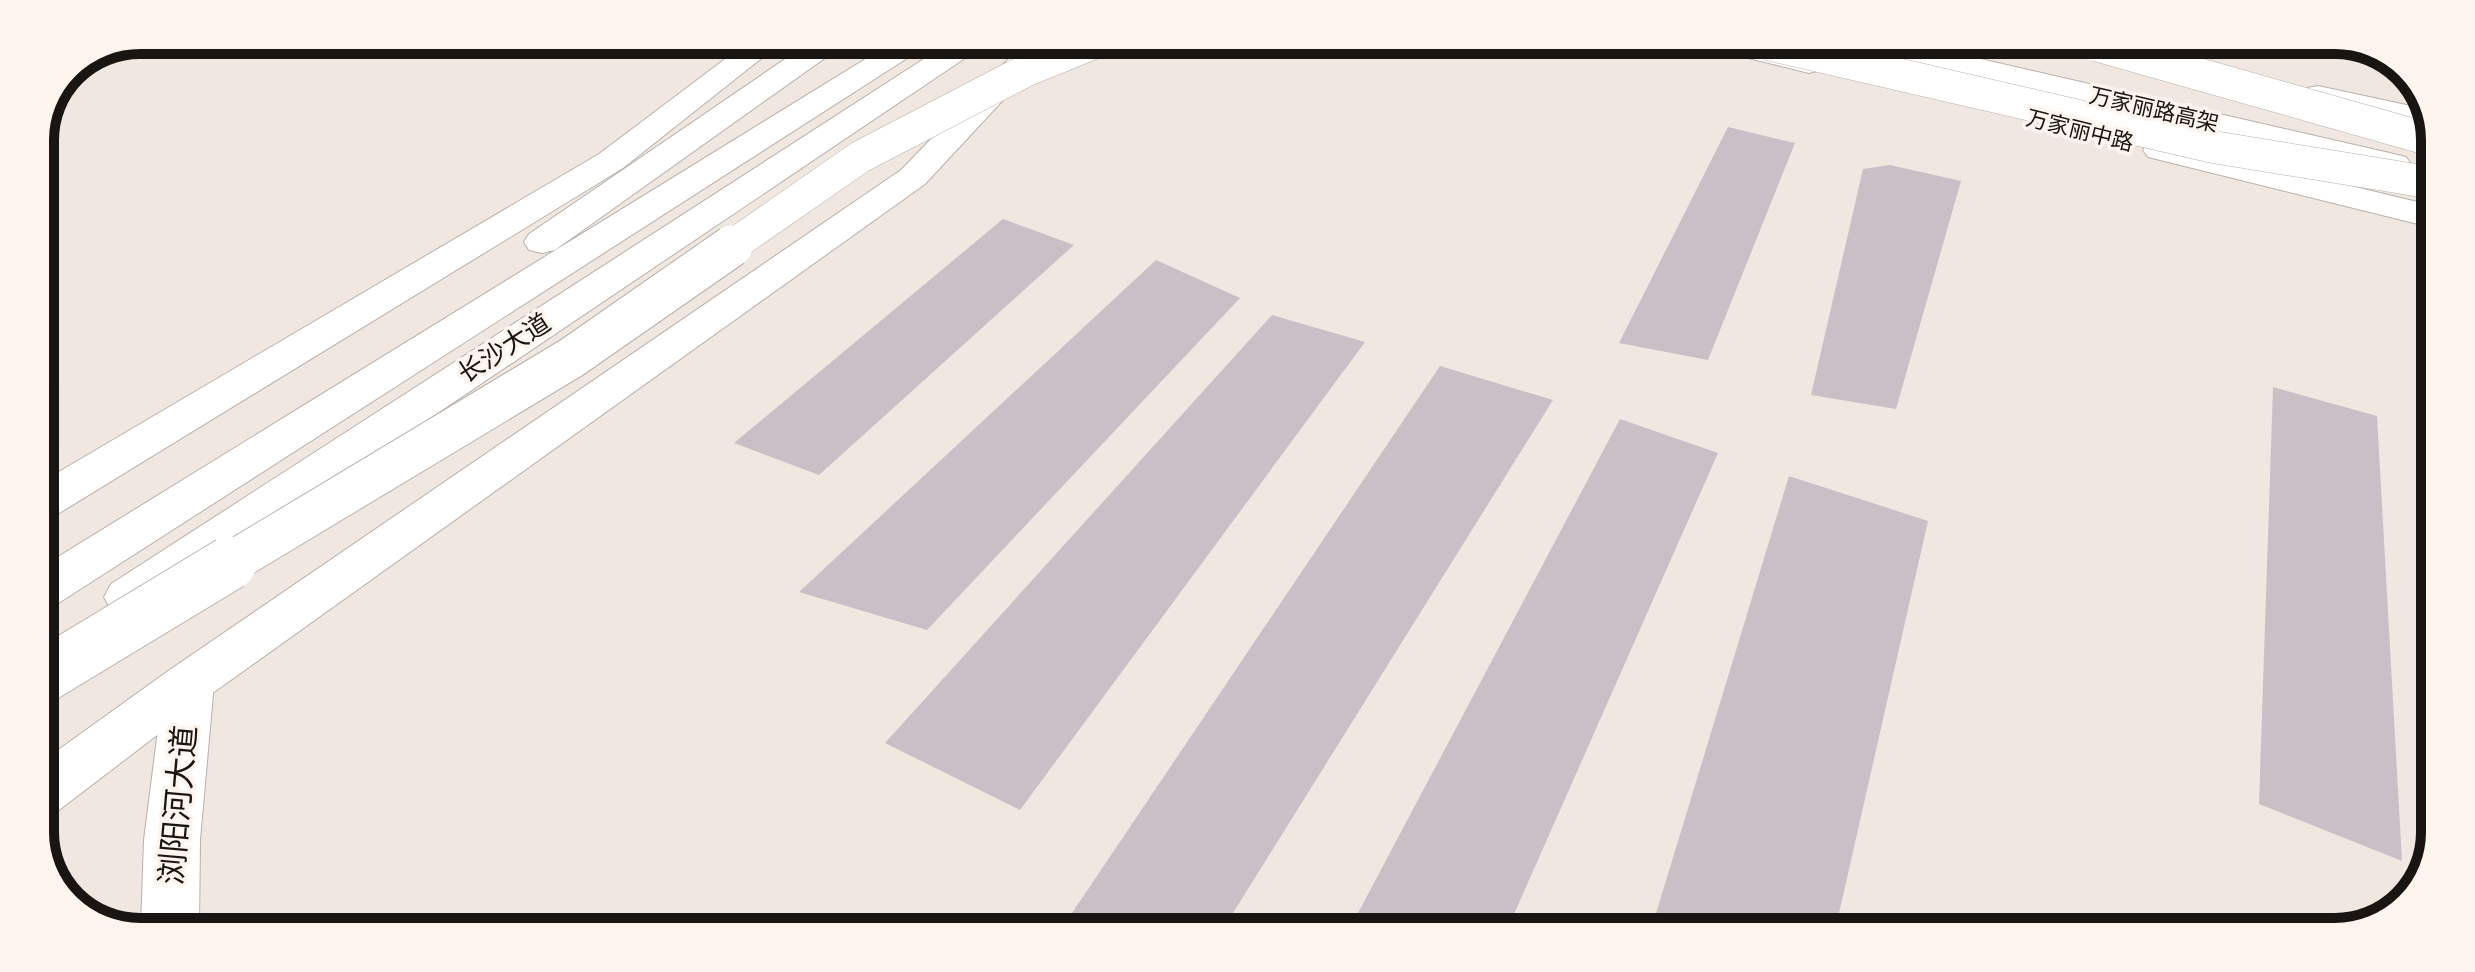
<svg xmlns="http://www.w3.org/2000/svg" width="2475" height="972" font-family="'Nunito Sans','Noto Sans SC',sans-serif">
  <rect width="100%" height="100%" fill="#f0e7e0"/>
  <!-- building -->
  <path fill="#c9c0c7" d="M 2308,45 L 2340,45 L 2340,53 L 2308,47 Z
    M 1728,127 L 1795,143 L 1708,360 L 1619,343 Z
    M 1890,165 L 1961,181 L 1896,409 L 1811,395 L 1863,169 Z
    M 1003,219 L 1074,245 L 819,475 L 734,443 Z
    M 1156,260 L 1240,298 L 927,630 L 799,592 Z
    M 1272,315 L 1365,342 L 1020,810 L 885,743 Z
    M 1440,366 L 1553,400 L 1223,929 L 1069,929 L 1064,925 Z
    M 2273,387 L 2377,416 L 2402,861 L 2259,804 Z
    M 1620,419 L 1718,453 L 1507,930 L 1349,930 Z
    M 1789,476 L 1928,521 L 1835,931 L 1651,930 Z
    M 695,915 L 718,928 L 684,928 Z"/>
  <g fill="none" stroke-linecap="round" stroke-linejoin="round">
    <defs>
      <path id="secondary" d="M 189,663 L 207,669 L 214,683 L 200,840 L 199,927 L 141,927 L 144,840 L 164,683 L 171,669 Z"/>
      <path id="primary" d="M 749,41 L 782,42 L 623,168 L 56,515 L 40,520 L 40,483 L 599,154 Z
        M 1025,42 L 1057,42 L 925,184 L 207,697 L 59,810 L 40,816 L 40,763 L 171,669 L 901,170 Z
        M 1711,44 L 1763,44 L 1820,58 L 1824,64 L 1820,70 L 1809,73 L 1716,50 Z
        M 2318,86 L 2425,109 L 2433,128 L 2307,102 L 2302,95 L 2307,88 Z
        M 2160,140 L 2434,206 L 2434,228 L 2148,157 L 2143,150 L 2148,143 Z"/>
      <path id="trunk" d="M 810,42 L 844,42 L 839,48 L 555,250 L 542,253 L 529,250 L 524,242 L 529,234 Z
        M 893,42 L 928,42 L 923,48 L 57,604 L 40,609 L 40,568 Z
        M 950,42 L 985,42 L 980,48 L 145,610 L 128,615 L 111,610 L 104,597 L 111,584 Z
        M 1859,44 L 1915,44 L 2394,154 L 2406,157 L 2411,164 L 2406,171 L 2394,174 L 1874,53 L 1864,50 Z"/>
    </defs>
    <!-- secondary casing -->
    <use href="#secondary" stroke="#b9b0a9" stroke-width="2"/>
    <!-- primary casing -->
    <use href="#primary" stroke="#b9b0a9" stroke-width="2"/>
    <!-- trunk casing -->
    <use href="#trunk" stroke="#b9b0a9" stroke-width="2"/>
    <!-- secondary -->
    <use href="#secondary" fill="#fff" fill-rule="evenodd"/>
    <!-- primary -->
    <use href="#primary" fill="#fff" fill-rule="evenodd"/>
    <!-- trunk -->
    <use href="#trunk" fill="#fff" fill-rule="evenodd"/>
    <defs>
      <path id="trunk-bridge-far2" d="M 1767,44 L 2213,147 L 2434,183
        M 2096,45 L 2435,141
        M 729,248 L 860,157 L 1025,71 L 1096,42"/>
      <path id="trunk-bridge-far1" d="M 227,565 L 571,358 L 732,246"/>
      <path id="trunk-bridge" d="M 40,678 L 230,563"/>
    </defs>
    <!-- trunk-bridge-far2 casing -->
    <use href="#trunk-bridge-far2" stroke="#b9b0a9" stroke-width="33" stroke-linecap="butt"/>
    <!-- trunk-bridge-far1 casing -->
    <use href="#trunk-bridge-far1" stroke="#b9b0a9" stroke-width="43" stroke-linecap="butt"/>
    <!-- trunk-bridge casing -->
    <use href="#trunk-bridge" stroke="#b9b0a9" stroke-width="55" stroke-linecap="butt"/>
    <!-- trunk-bridge-far2 -->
    <use href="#trunk-bridge-far2" stroke="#fff" stroke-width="32"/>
    <!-- trunk-bridge-far1 -->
    <use href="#trunk-bridge-far1" stroke="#fff" stroke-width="41"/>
    <!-- trunk-bridge -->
    <use href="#trunk-bridge" stroke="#fff" stroke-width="53"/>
  </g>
  <g text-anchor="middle" stroke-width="7" stroke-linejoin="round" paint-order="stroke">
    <!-- far-street labels -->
    <g font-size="22" fill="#181513" stroke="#fdf4ed">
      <text transform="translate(2154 109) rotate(13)" y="8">万家丽路高架</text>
      <text transform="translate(2080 130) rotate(14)" y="8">万家丽中路</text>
    </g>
    <!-- street labels -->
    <g font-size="26" fill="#181513" stroke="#fdf4ed">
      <text transform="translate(504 348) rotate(-33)" y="9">长沙大道</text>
    </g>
    <!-- near-street labels -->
    <g font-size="32" fill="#181513" stroke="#fdf4ed">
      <text transform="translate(178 805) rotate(-85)" y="11">浏阳河大道</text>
    </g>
  </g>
  <!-- crop -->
  <path d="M0 0H2475V972H0ZM140 54H2335A86 86 0 0 1 2421 140V832A86 86 0 0 1 2335 918H140A86 86 0 0 1 54 832V140A86 86 0 0 1 140 54Z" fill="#fdf4ed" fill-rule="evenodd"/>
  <path fill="none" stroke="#181513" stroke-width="10" d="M140 54H2335A86 86 0 0 1 2421 140V832A86 86 0 0 1 2335 918H140A86 86 0 0 1 54 832V140A86 86 0 0 1 140 54Z"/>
</svg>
